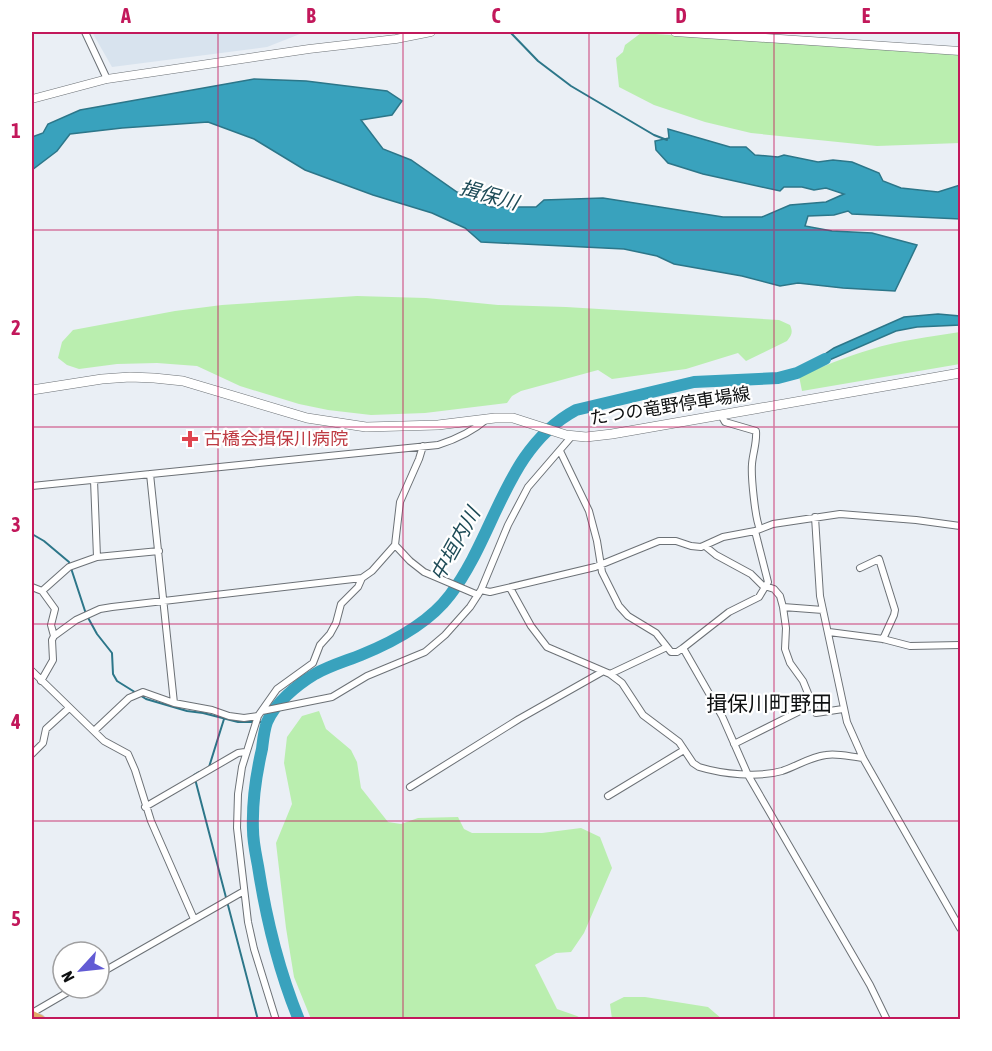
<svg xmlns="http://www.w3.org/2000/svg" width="992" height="1051" font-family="'Asap Condensed','Noto Sans JP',sans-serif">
  <rect width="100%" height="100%" fill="#eaeff5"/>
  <!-- built -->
  <path fill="#d8e3ee" d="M 92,32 L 305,32 L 267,47 L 112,67 Z"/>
  <!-- green -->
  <path fill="#baeeaf" d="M 641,33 L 960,55 L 960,143 L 877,146 L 751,133 L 705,122 L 654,105 L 619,87 L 616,58 L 623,52 L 625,45 Z
    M 357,296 L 426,298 L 498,305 L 566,307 L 779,320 L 790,325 C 793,332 792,335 787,341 L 746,361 L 738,353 L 686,369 L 612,379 L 598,370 L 521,391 L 512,396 L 507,403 L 425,413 L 371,415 L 328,410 L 299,404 L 240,386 L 197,366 L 157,363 L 117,364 L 79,369 L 67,365 L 58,358 L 62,342 L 73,330 L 175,311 L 222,305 Z
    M 960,332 L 960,364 L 802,391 L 799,376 C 822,367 845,357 869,350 C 899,340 930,337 960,332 Z
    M 319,711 L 326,729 L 351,750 L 357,762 L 361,788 L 388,822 L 401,824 L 418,818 L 458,817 L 464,829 L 472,833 L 542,833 L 581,828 L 600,837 L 612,868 L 584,933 L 571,952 L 556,953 L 535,965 L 557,1009 L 577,1016 L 582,1019 L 311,1019 L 294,977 L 286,928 L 276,843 L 292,804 L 284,763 L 287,737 L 302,716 Z
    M 624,997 L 645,997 L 708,1007 L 722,1019 L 612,1019 L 610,1004 Z"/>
  <!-- water -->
  <path fill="#39a2bd" stroke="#2c7689" stroke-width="1.5" d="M 254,79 L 306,81 L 387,91 L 402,101 L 392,115 L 361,120 L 383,149 L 411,160 L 457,192 L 491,207 L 536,207 L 544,200 L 603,198 L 723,217 L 762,217 L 790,205 L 826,202 L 844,194 L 826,188 L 814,190 L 802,187 L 784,187 L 780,191 L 703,174 L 668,163 L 656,150 L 655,141 L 669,138 L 668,129 L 730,147 L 746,147 L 755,155 L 778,157 L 784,155 L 818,162 L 833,160 L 852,162 L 879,173 L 883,181 L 901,188 L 938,192 L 960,185 L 960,219 L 852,214 L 848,211 L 834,215 L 808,216 L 805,226 L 832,231 L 872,233 L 917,245 L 895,291 L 843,288 L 798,283 L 780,286 L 742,276 L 674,264 L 657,256 L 624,249 L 481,242 L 465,228 L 432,213 L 373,195 L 305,170 L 254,139 L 208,122 L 122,128 L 70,134 L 57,151 L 32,170 L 32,137 L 43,133 L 48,124 L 80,110 Z
    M 938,314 L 960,316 L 960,325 L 917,327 L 896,331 L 811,368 L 810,364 L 834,348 L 904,317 Z"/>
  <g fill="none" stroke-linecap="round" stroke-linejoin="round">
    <!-- stream -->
    <path stroke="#2c7689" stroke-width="2" d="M 510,32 L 538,61 L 571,86 L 654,135 L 667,140
      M 32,534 L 44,541 L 69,562 L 86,614 L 97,634 L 112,653 L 113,674 L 117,681 L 146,699 L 187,711 L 203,713 L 238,722 L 267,722
      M 209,767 L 224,719
      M 199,772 L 194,775 L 258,1020"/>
    <!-- river -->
    <path stroke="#39a2bd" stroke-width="12" d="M 299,1020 C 279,971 266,918 258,866 C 256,855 253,842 253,830 C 252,804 256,775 262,749 C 263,741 264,730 267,722 C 275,703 297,685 315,674 C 329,666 346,661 361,655 C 393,642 429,623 450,595 C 496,535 505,448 576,410 L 694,382 L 778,378 L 797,373 L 825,359"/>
    <defs>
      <path id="minor" d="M 85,32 L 107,79
        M 721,415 L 725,422 L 756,431 C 757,443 753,452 752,464 C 751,476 755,519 760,529
        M 560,451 L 589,511 L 597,541 L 602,572 L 619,606 L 628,616 L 656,633 L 671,652 L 677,652 L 683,648 L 722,716 L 748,775 L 870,985 L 887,1020
        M 150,474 L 174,703
        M 32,486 L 438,445 C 457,439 472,432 487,419
        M 815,517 L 820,596 L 847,722 L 863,758 L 960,928
        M 395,545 L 410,561 L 424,572 L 478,595
        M 705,546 L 716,555 L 751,574 L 762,585 L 774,589 L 780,596 L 783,607 L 786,628 L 785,649 L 790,663 L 803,681 L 816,713 L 843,709
        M 97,557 L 159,551
        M 860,568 L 879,559 L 895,610 L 894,615 L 883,639
        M 32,587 L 42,591 L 69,567 L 97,557 L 94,480
        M 510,588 L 531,626 L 547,647 L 610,674 L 622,683 L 643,715 L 679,742 L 693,763 L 699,767 C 722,774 758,778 782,771 C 797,766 810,757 826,755 C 838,753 851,757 863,758
        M 481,590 L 490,592 L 595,567 L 659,541 L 676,541 L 691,546 L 701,547 L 723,537 L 755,531 L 773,524 L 840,514 L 916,520 L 960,526
        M 42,591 L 55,609 L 51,625 L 54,636
        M 783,607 L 823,610
        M 829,632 L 883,639 L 910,646 L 960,645
        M 683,648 L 729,612 L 759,597 L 768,582 L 755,531
        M 32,671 L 104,741 L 128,754 L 135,770 L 151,821 L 194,919
        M 610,674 L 667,647
        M 41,681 L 53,660 L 52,640 L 54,636 L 76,620 L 100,609 L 112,607 L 362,578 L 372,571 L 395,545 L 400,502 L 419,459 L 423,446
        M 262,711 L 332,697 L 367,676 L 425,652 L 445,635 L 470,607 L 481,590 L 508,525 L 528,487 L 572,436
        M 94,731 L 129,698 L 143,692 L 174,703 L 212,710 L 229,716 L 244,718 L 258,716
        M 734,744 L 812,705
        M 32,754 L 43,743 L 46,729 L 69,708
        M 410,787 L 519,719 L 602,672
        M 608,796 L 684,750
        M 145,807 L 238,753 L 245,752
        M 99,974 L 244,891
        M 32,1013 L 75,988
        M 276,1020 L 254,949 L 248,922 L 237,828 L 238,794 L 242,767 L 258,716 L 277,689 L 313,663 L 320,645 L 330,634 L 336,623 L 341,604 L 358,587 L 362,578"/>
      <path id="tertiary" d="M 675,32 L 960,51
        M 32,99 L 107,79 L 309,49 L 396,39 L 431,32"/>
      <path id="secondary" d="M 32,390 L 102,379 L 130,377 L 154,378 L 183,381 L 307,418 L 366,427 L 438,425 L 495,418 L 513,418 L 566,435 L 586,437 L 612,434 L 960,373"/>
      <path id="motorway" d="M 32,1016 L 40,1020"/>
    </defs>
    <!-- minor casing -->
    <use href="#minor" stroke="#6c7176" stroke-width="8"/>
    <!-- tertiary casing -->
    <use href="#tertiary" stroke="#6c7176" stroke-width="9"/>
    <!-- secondary casing -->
    <use href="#secondary" stroke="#6c7176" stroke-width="10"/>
    <!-- motorway casing -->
    <use href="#motorway" stroke="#cacacb" stroke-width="12"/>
    <!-- minor -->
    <use href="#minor" stroke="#fff" stroke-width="6"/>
    <!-- tertiary -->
    <use href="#tertiary" stroke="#fff" stroke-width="8"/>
    <!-- secondary -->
    <use href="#secondary" stroke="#fff" stroke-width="9"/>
    <!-- motorway -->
    <use href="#motorway" stroke="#e2ab67" stroke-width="10"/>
  </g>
  <!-- grid -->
  <path fill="none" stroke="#c2185b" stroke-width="1.5" stroke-opacity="0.55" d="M 218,32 L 218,1020M 403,32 L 403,1020M 589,32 L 589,1020M 774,32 L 774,1020M 32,230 L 960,230M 32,427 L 960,427M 32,624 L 960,624M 32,821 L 960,821"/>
  <!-- markers -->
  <path fill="#e0444e" stroke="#fff" stroke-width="2" d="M187 430h6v6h6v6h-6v6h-6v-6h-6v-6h6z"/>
  <g text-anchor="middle" stroke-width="4.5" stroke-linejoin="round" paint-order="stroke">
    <!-- street labels -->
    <g font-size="18" fill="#0e1011" stroke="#fff">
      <text transform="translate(670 406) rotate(-9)" y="6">たつの竜野停車場線</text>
    </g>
    <!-- health labels -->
    <g font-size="18" fill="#be3a42" stroke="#fff" text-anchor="start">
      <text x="204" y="445">古橋会揖保川病院</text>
    </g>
    <!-- water labels -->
    <g font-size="20" font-style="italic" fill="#1e4b57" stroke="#fff">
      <text transform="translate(489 195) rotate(16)" y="7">揖保川</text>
      <text transform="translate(455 544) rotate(-61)" y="7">中垣内川</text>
    </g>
    <!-- quarter labels -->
    <g font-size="21" fill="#0e1011" stroke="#fff">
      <text x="769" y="711">揖保川町野田</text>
    </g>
  </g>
  <!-- border -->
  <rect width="992" height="1051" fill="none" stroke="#ffffff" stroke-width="66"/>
  <!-- north arrow -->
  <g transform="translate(81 970) rotate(243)"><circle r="28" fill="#ffffff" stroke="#9f9fa0" stroke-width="1.5"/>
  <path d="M0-4.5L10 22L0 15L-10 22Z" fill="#625bd4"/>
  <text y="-9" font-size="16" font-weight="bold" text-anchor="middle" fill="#0e1011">N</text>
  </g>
  <rect x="33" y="33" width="926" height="985" fill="none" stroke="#c2185b" stroke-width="2"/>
  <g font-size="20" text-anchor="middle" font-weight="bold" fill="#c2185b">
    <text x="126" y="23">A</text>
    <text x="311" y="23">B</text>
    <text x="496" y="23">C</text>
    <text x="681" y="23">D</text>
    <text x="866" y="23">E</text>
    <text x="16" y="138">1</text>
    <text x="16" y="335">2</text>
    <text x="16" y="532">3</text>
    <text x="16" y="729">4</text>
    <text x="16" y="926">5</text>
  </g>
</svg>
